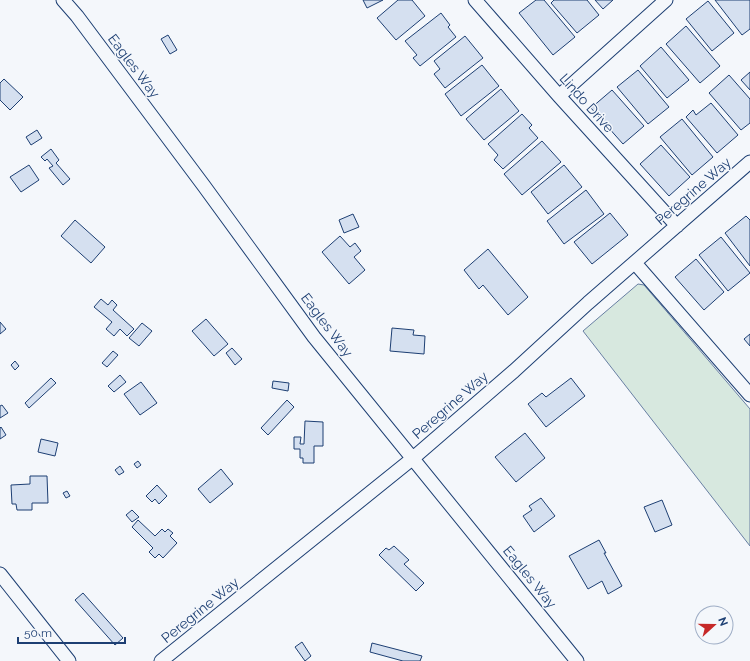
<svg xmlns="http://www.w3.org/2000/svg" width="750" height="661" font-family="Raleway,sans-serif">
  <rect width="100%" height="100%" fill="#f4f7fb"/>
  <!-- green -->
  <path fill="#d7e8df" stroke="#687fa3" d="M 638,284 L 644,285 L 750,409 L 750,546 L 583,331 Z"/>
  <!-- building -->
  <path fill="#d5e0f0" stroke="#1d3f73" d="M 363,0 L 383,0 L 367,8 Z
    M 398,0 L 412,0 L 425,16 L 396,40 L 377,18 Z
    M 536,0 L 544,0 L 575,37 L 553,55 L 519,13 Z
    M 554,0 L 587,0 L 599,15 L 577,33 L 551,3 Z
    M 595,0 L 613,0 L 603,9 Z
    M 715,0 L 750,0 L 750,29 L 742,35 Z
    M 708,1 L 734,33 L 712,51 L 686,19 Z
    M 441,13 L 450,25 L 448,27 L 456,37 L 420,66 L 413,58 L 417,55 L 405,41 Z
    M 686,26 L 720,66 L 700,83 L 666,44 Z
    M 168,35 L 177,50 L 170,54 L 161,39 Z
    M 465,36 L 483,58 L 445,88 L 434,74 L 440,69 L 434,61 Z
    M 661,47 L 689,80 L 667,98 L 640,66 Z
    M 482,65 L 499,86 L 461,116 L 445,94 Z
    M 638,70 L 669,107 L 648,124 L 617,87 Z
    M 750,72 L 750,90 L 741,80 Z
    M 729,75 L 750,99 L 750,123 L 741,130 L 709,93 Z
    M 4,79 L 23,97 L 10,110 L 0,100 L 0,83 Z
    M 501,89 L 519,111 L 484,140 L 466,119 Z
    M 612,90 L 644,126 L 623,144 L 591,108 Z
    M 711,103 L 738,135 L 717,153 L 686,117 L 693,110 L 696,115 Z
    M 522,114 L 532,125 L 529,128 L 538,138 L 503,169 L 494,160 L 498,155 L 488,144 Z
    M 682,119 L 713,157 L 692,175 L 660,137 Z
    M 37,130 L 42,138 L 31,145 L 26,137 Z
    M 542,141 L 561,162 L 522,195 L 504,174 Z
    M 661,145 L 690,177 L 669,196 L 640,164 Z
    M 51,149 L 59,160 L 56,163 L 70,179 L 63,185 L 49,168 L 53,166 L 47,159 L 45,161 L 41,157 Z
    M 29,165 L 39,180 L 21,192 L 10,177 Z
    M 564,165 L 582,187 L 548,214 L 531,192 Z
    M 586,190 L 604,214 L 564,244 L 547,221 Z
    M 610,213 L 628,235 L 592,264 L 574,242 Z
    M 353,214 L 359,227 L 344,233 L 339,220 Z
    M 746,216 L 750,220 L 750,266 L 725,233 Z
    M 75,220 L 105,247 L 91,263 L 61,236 Z
    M 340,236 L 350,247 L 355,243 L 361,251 L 354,257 L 365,270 L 349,284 L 322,252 Z
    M 721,237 L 750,273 L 728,291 L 699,255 Z
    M 488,249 L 528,297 L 508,315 L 483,285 L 479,289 L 464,270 Z
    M 696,259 L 724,292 L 704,310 L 675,277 Z
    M 101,299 L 108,305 L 112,300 L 117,305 L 113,310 L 134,329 L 127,336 L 120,329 L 114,336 L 106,329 L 112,322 L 94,307 Z
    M 206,319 L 228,344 L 214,356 L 192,331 Z
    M 0,322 L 6,329 L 0,334 Z
    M 142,323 L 152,331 L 139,346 L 129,338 Z
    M 392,328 L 414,330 L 413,335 L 425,336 L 424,354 L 390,351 Z
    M 750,334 L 750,346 L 744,339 Z
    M 232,348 L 242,359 L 235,365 L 226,353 Z
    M 113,351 L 118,355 L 107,367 L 102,363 Z
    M 15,361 L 19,366 L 15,370 L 11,365 Z
    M 120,375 L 126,382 L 114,392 L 108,386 Z
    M 51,378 L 56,383 L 29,408 L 25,403 Z
    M 571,378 L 585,396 L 546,427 L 528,404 L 542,393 L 546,397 Z
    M 273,381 L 289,383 L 288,391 L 272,388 Z
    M 141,382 L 157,403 L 140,415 L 124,394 Z
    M 287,400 L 294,407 L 268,435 L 261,428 Z
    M 2,405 L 8,413 L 0,418 L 0,406 Z
    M 305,421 L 323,422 L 323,446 L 314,446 L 314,463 L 303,463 L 303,458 L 300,458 L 300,449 L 294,449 L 294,437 L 301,437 L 300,444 L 304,444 Z
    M 1,427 L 6,435 L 0,439 L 0,428 Z
    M 525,433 L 545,458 L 516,482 L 495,457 Z
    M 41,439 L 58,443 L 55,456 L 38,452 Z
    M 138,461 L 141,465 L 137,468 L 134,464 Z
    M 120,466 L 124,472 L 119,475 L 115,470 Z
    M 221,469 L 233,484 L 210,503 L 198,489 Z
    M 30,476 L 47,476 L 48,503 L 32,503 L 32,510 L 17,510 L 16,504 L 12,504 L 11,485 L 30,484 Z
    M 157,485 L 167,496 L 159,504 L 155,499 L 152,502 L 146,496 Z
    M 67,491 L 70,496 L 66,498 L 63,493 Z
    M 541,498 L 555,516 L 534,532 L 523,516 L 532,510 L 529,506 Z
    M 662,500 L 672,525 L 655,532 L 644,507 Z
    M 132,510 L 139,517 L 132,522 L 126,515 Z
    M 138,520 L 155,536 L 162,529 L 165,532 L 168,529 L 173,533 L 170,536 L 177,543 L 163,558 L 159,554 L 155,558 L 149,552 L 153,548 L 132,527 Z
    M 599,540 L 606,553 L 604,553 L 622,586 L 608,594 L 602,581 L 588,589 L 569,556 Z
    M 394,546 L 409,560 L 404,564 L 424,583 L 416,591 L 379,555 L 386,548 L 389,550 Z
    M 83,593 L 123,638 L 115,645 L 75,600 Z
    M 302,642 L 311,656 L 305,661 L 295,647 Z
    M 372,643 L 422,656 L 420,661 L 403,661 L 370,652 Z"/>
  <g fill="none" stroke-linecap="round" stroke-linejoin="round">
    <defs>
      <path id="minor" d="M 63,0 L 77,16 L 204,186 L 314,337 L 577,661
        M 475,0 L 559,96 L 677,226
        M 559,96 L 666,0
        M 635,263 L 750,395
        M 0,574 L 69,661
        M 161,661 L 412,459 L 514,371 L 588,303 L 750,162"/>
    </defs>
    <!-- minor casing -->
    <use href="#minor" stroke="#1d3f73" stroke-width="15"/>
    <!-- minor -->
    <use href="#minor" stroke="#f4f7fb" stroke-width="13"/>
  </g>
  <g text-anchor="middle" stroke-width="3" stroke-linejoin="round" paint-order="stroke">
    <!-- street labels -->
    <g font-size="14" fill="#1d3f73" stroke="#f4f7fb">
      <text transform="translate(134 66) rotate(53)" y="5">Eagles Way</text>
      <text transform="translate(587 103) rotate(48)" y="5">Lindo Drive</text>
      <text transform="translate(693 191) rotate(-41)" y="5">Peregrine Way</text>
      <text transform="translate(327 325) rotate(53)" y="5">Eagles Way</text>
      <text transform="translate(450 405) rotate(-41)" y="5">Peregrine Way</text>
      <text transform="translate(530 577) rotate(51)" y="5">Eagles Way</text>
      <text transform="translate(200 610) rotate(-39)" y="5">Peregrine Way</text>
    </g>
  </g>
  <!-- north arrow -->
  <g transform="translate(714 625) rotate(69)"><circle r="19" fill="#f4f7fb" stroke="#9eadc5"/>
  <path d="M0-3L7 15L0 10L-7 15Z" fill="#c62828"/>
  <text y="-6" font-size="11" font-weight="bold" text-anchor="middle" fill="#1d3f73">N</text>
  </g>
  <!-- scale -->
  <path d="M18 637v6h107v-6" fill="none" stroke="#1d3f73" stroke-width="2"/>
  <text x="24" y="637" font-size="12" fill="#1d3f73" stroke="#f4f7fb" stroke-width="3" paint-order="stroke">50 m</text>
</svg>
